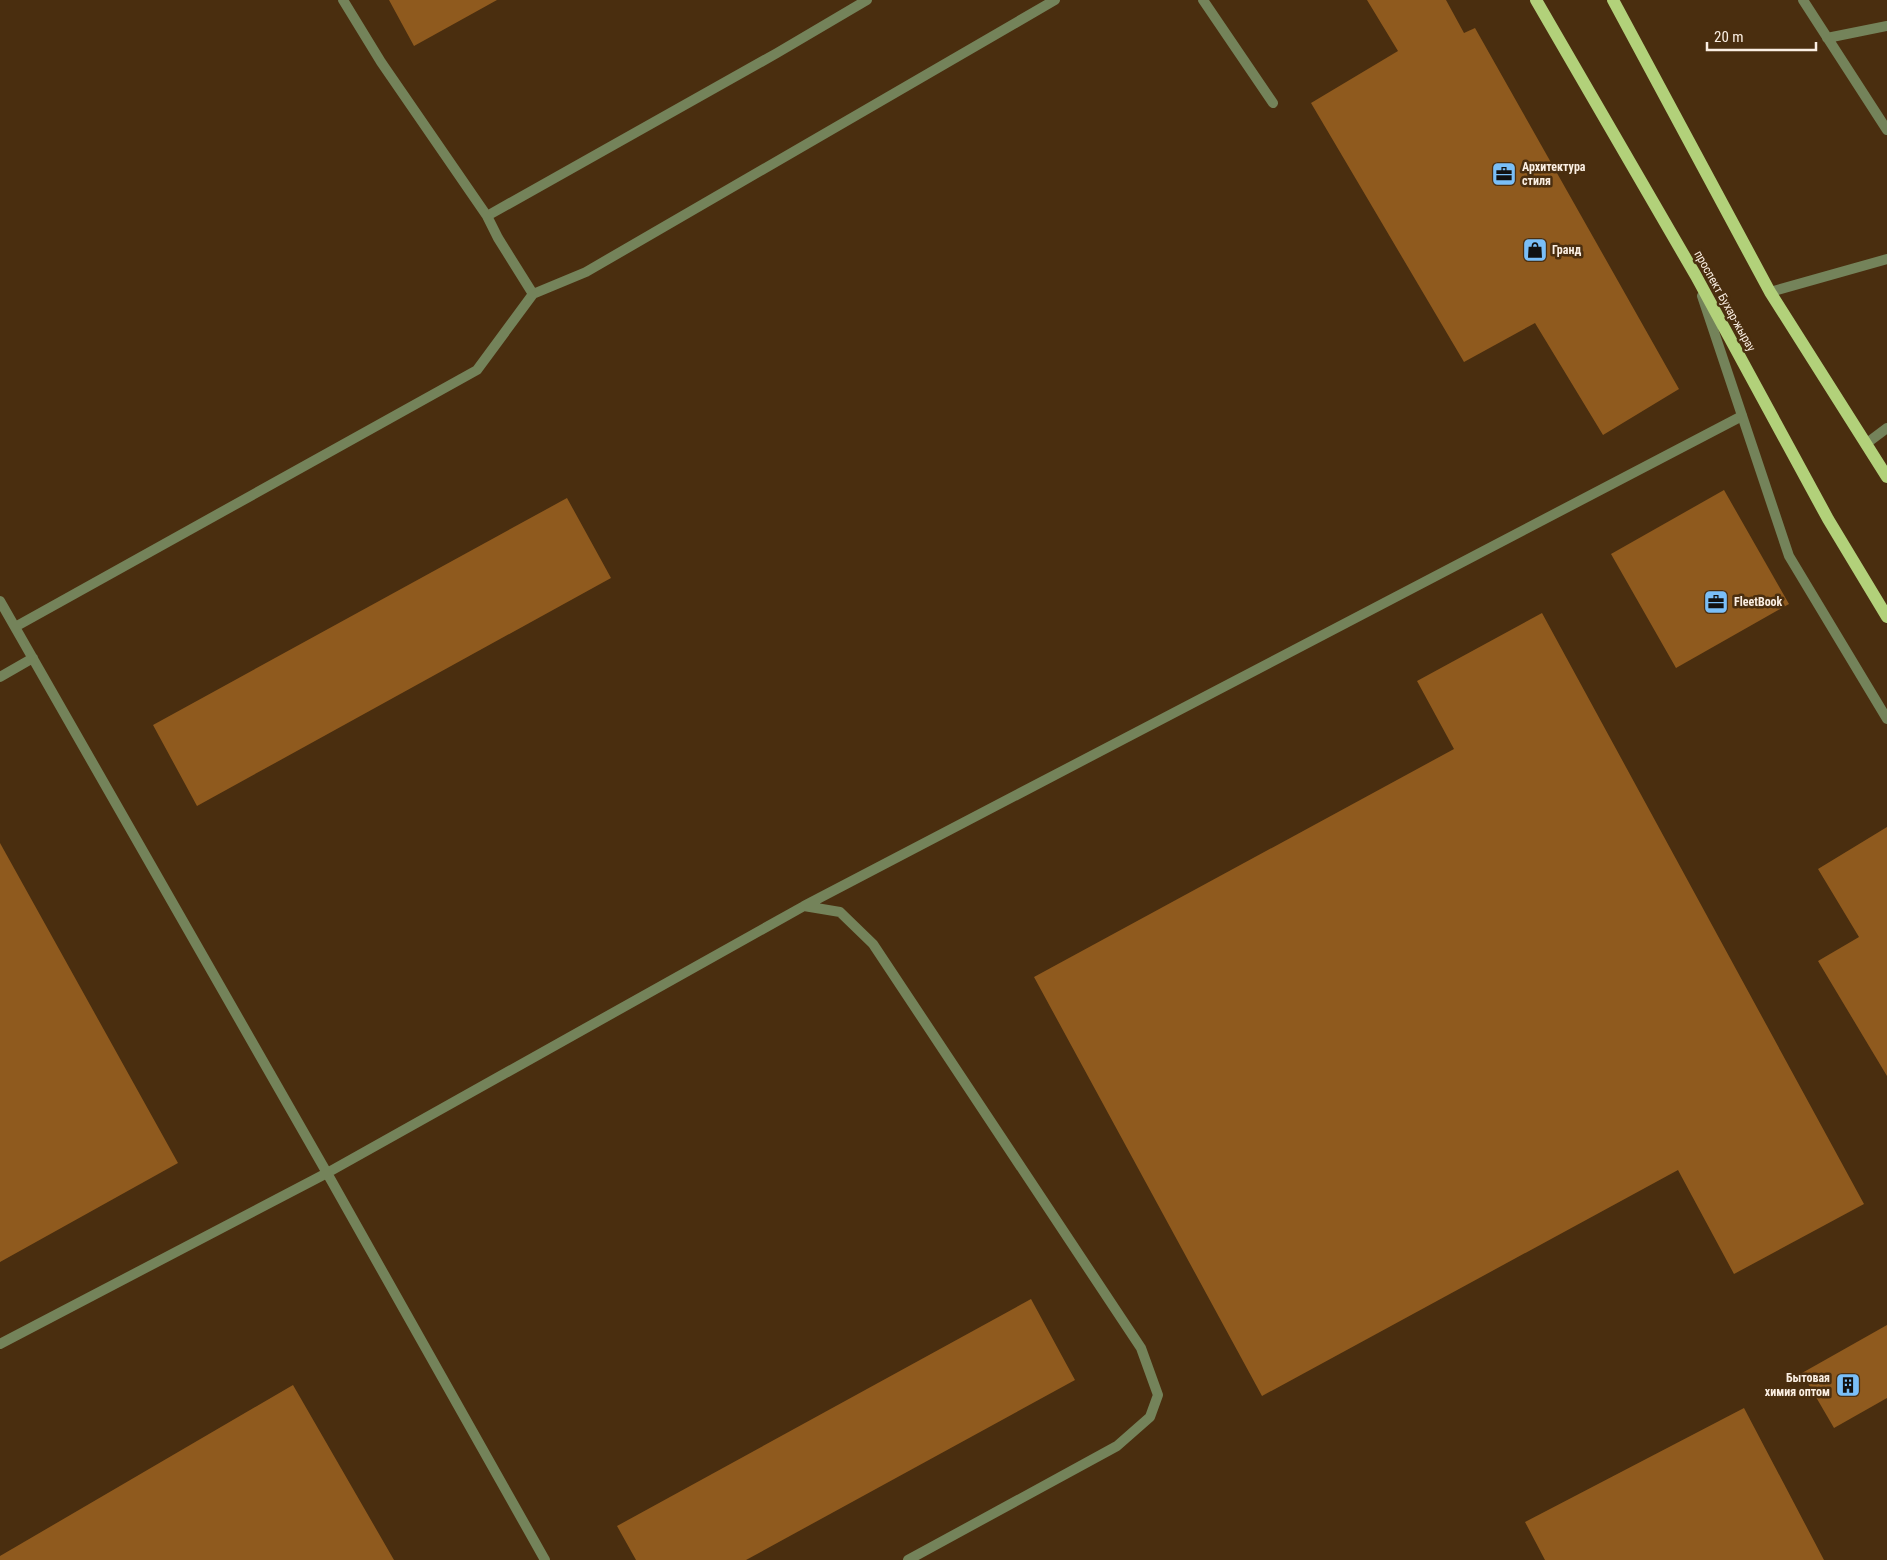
<svg xmlns="http://www.w3.org/2000/svg" width="1887" height="1560" font-family="'Roboto Condensed',sans-serif">
  <rect width="100%" height="100%" fill="#4a2e0f"/>
  <!-- building -->
  <path fill="#8f5a1e" d="M 389,0 L 497,0 L 414,46 Z
    M 1367,0 L 1446,0 L 1464,33 L 1475,28 L 1679,389 L 1603,435 L 1535,323 L 1464,362 L 1311,103 L 1398,51 Z
    M 1724,490 L 1789,604 L 1676,668 L 1611,554 Z
    M 567,498 L 611,578 L 197,806 L 153,725 Z
    M 1542,613 L 1864,1204 L 1734,1274 L 1678,1170 L 1262,1396 L 1034,977 L 1454,749 L 1417,681 Z
    M 1887,827 L 1887,1076 L 1818,961 L 1859,937 L 1818,869 Z
    M 0,843 L 178,1163 L 0,1262 Z
    M 1031,1299 L 1075,1380 L 746,1560 L 636,1560 L 617,1526 Z
    M 1887,1325 L 1887,1398 L 1834,1428 L 1802,1373 Z
    M 293,1385 L 394,1560 L 0,1560 L 0,1556 Z
    M 1744,1408 L 1824,1560 L 1545,1560 L 1525,1522 Z"/>
  <g fill="none" stroke-linecap="round" stroke-linejoin="round">
    <!-- service -->
    <path stroke="#74835a" stroke-width="10" d="M 343,0 L 381,62 L 487,216 L 498,238 L 533,294 L 586,272 L 1055,0
      M 1203,0 L 1273,103
      M 1803,0 L 1887,130
      M 1827,38 L 1887,26
      M 487,216 L 777,53 L 867,0
      M 0,601 L 327,1173 L 545,1560
      M 15,627 L 477,370 L 533,294
      M 0,677 L 33,658
      M 804,906 L 1742,416
      M 0,1344 L 327,1173 L 804,906 L 840,912 L 873,944 L 1141,1348 L 1158,1395 L 1150,1417 L 1117,1446 L 908,1560"/>
    <!-- tertiary -->
    <path stroke="#74835a" stroke-width="10" d="M 1770,292 L 1887,259
      M 1702,296 L 1789,556 L 1887,719
      M 1867,443 L 1887,428"/>
    <!-- primary -->
    <path stroke="#b2d17a" stroke-width="12" d="M 1536,0 L 1696,276 L 1828,519 L 1887,617
      M 1613,0 L 1770,292 L 1887,477"/>
  </g>
  <!-- icons -->
  <defs>
    <symbol id="office-square" viewBox="-11 -11 22 22"><rect x="-9" y="-9" width="18" height="18" rx="4" fill="#7abff8" stroke="#4a2e0f"/><path d="M-6-3h4V-5.5h4V-3h4V5H-6ZM-1-4.5V-3h2v-1.5ZM-6 0V1H6V0Z" fill="#111"/></symbol>
    <symbol id="shop-square" viewBox="-11 -11 22 22"><rect x="-9" y="-9" width="18" height="18" rx="4" fill="#7abff8" stroke="#4a2e0f"/><path d="M-5-2.5h2.3a2.7 3.5 0 0 1 5.4 0H5L5.5 6h-11ZM-1.5-2.5h3a1.5 2.3 0 0 0-3 0Z" fill="#111"/></symbol>
    <symbol id="building-square" viewBox="-11 -11 22 22"><rect x="-9" y="-9" width="18" height="18" rx="4" fill="#7abff8" stroke="#4a2e0f"/><path d="M-4-6H4V6H1V3H-1V6H-4ZM-2.5-4.3h1.7v1.8h-1.7ZM.8-4.3h1.7v1.8H.8ZM-2.5-1h1.7V.8h-1.7ZM.8-1h1.7V.8H.8Z" fill="#111"/></symbol>
  </defs>
  <g fill-rule="evenodd">
    <use href="#office-square" x="1490" y="160" width="28" height="28"/>
    <use href="#shop-square" x="1521" y="236" width="28" height="28"/>
    <use href="#office-square" x="1702" y="588" width="28" height="28"/>
    <use href="#building-square" x="1834" y="1371" width="28" height="28"/>
  </g>
  <g text-anchor="middle" stroke-width="5" stroke-linejoin="round" paint-order="stroke">
    <!-- poi labels -->
    <g font-size="12" font-weight="bold" fill="#fbefe3" stroke="#4a2e0f" text-anchor="start">
      <text x="1522" y="171">Архитектура<tspan x="1522" dy="14">стиля</tspan></text>
      <text x="1552" y="254">Гранд</text>
      <text x="1734" y="606">FleetBook</text>
      <text x="1830" y="1382" text-anchor="end">Бытовая<tspan x="1830" dy="14">химия оптом</tspan></text>
    </g>
    <!-- street labels -->
    <g font-size="12" fill="#fbefe3" stroke="#4a2e0f">
      <text transform="translate(1725 301) rotate(61)" y="4">проспект Бухар-жырау</text>
    </g>
  </g>
  <!-- scale -->
  <path d="M1707 42v8h109v-8" fill="none" stroke="#fbefe3" stroke-width="2.5"/>
  <text x="1714" y="42" font-size="15" fill="#fbefe3" stroke="#4a2e0f" stroke-width="4" paint-order="stroke">20 m</text>
</svg>
